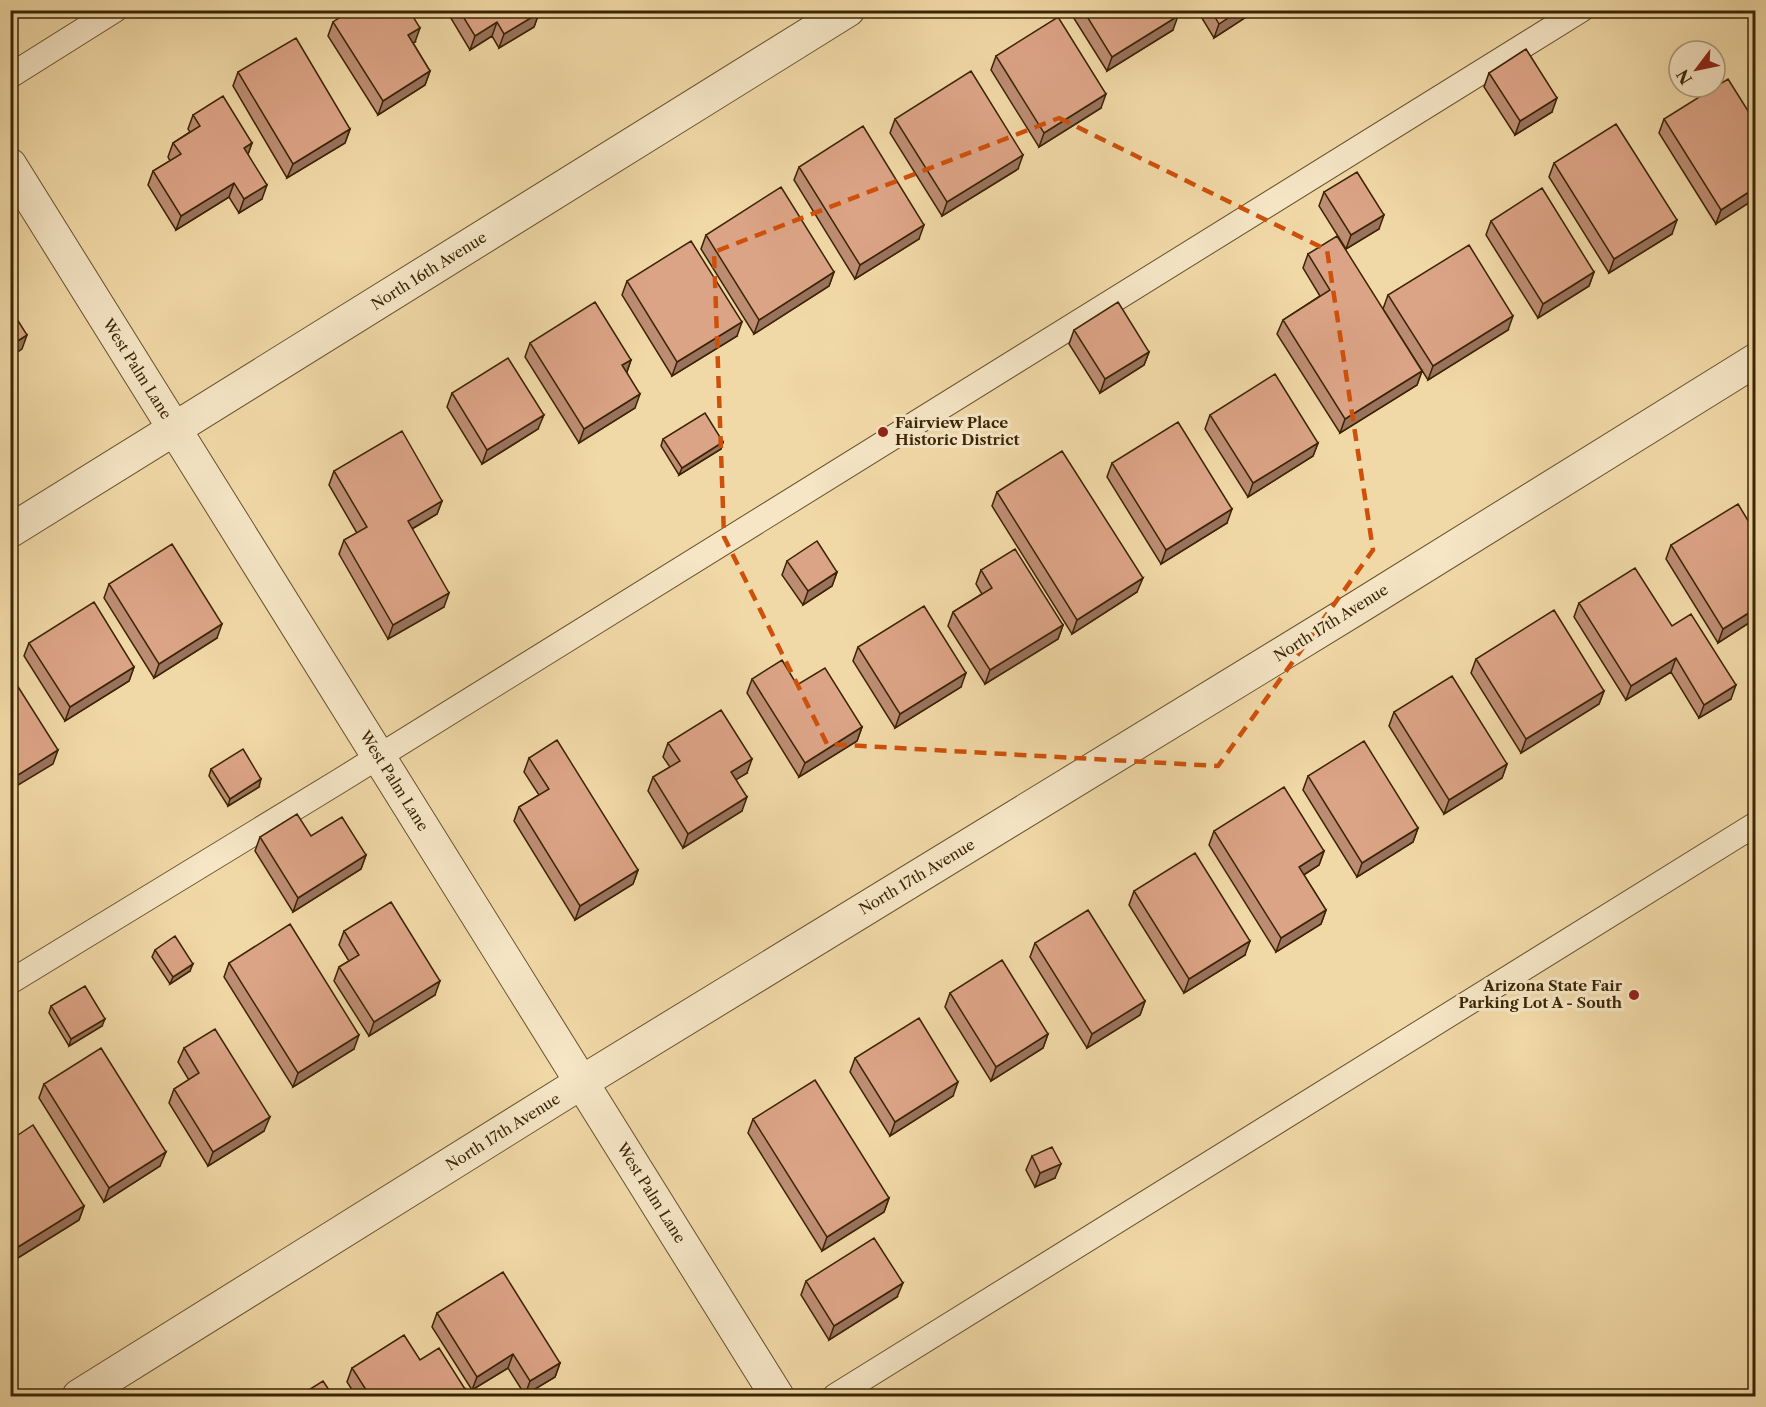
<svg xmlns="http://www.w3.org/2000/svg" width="1766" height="1407" font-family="'Libre Caslon Text',serif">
  <rect width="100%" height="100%" fill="#f1d9a7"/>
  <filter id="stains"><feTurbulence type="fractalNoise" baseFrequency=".00333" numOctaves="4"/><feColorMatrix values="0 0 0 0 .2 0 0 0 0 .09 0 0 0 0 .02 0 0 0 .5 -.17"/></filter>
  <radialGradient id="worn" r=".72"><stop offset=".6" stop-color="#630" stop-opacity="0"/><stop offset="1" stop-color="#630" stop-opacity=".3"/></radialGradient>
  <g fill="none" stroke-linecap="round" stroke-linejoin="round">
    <defs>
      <path id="service" d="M 10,76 L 115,10
        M 10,982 L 341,780 L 1581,10
        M 835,1396 L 1756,824"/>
      <path id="minor" d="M 10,165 L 777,1396
        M 10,531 L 848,10
        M 79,1396 L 582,1082 L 1360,606 L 1756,360"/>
    </defs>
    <!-- service casing -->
    <use href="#service" stroke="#68522c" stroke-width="26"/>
    <!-- minor casing -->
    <use href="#minor" stroke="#68522c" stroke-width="35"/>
    <!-- service -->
    <use href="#service" stroke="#f6e6c6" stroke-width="24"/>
    <!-- minor -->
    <use href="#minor" stroke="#f6e6c6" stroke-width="33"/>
  </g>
  <!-- wall -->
  <path fill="#bd8d73" stroke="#3b2503" stroke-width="1.5" d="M 446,10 L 538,10 L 539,13 L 534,27 L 499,48 L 492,36 L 470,50 Z
    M 1070,10 L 1174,10 L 1173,30 L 1107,71 L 1070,12 Z
    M 1197,10 L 1257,10 L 1214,38 Z
    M 333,22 L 415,42 L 413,43 L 430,71 L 425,85 L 378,115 L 328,36 Z
    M 996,56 L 1101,108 L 1039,147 L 991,70 Z
    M 238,72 L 350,129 L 345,143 L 287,178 L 233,86 Z
    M 1489,73 L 1552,112 L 1515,135 L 1484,87 Z
    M 193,115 L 252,143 L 248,154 L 262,199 L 239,213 L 229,197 L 176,230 L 148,185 L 153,171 L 170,161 L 168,157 L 173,143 L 190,132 L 188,129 Z
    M 895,119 L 1018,169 L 942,216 L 890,133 Z
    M 1664,119 L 1755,122 L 1716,224 L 1659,133 Z
    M 1554,163 L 1672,234 L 1609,273 L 1549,177 Z
    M 799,167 L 919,239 L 855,279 L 794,180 Z
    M 1324,192 L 1379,229 L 1346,249 L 1319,206 Z
    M 1491,221 L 1594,272 L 1589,286 L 1538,318 L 1486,235 Z
    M 706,235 L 834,272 L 829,286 L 754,334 L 701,249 Z
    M 1308,254 L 1422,371 L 1417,385 L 1340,433 L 1277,334 L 1283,320 L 1320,296 L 1303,268 Z
    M 627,281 L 737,336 L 672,376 L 622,295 Z
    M 1388,295 L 1508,330 L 1428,380 L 1383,309 Z
    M 1074,330 L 1149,352 L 1144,365 L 1100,393 L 1069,344 Z
    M 530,343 L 631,360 L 627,372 L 635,408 L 579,443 L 525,357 Z
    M 452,393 L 538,429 L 482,464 L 447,407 Z
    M 1210,415 L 1318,443 L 1313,456 L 1248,497 L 1205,429 Z
    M 663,439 L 723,442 L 721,449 L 679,475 L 661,446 Z
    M 1112,463 L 1227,523 L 1161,564 L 1107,477 Z
    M 334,471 L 442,501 L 437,514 L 412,529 L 444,607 L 388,639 L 339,554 L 344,540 L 357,533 L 329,485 Z
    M 997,492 L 1137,592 L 1072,634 L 992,506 Z
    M 1671,545 L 1755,619 L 1718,643 L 1666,559 Z
    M 787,561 L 837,572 L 832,586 L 803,605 L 782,575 Z
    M 981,570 L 1063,625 L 1058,639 L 985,684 L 948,626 L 953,612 L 982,594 L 976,584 Z
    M 109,584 L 217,638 L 154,678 L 104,598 Z
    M 1579,603 L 1672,626 L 1731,699 L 1699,718 L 1671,672 L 1626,700 L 1574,617 Z
    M 29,643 L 134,667 L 129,681 L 65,721 L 24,656 Z
    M 858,647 L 961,687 L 895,728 L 853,661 Z
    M 1476,659 L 1604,691 L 1599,704 L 1521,753 L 1471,673 Z
    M 752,679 L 797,685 L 862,727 L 857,741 L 799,777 L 747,693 Z
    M 1754,710 L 1755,710 L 1755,735 L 1749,724 Z
    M 1394,712 L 1507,764 L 1502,778 L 1444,814 L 1389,726 Z
    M 668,743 L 747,773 L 736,779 L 742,811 L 683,848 L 648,791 L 653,777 L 670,767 L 663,757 Z
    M 529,758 L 638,870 L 633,884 L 575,920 L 514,821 L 519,807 L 539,795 L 524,772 Z
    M 211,769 L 259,787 L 228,806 L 209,776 Z
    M 1308,776 L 1418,828 L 1413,842 L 1357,877 L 1303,790 Z
    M 1214,831 L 1324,851 L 1319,865 L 1304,875 L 1326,910 L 1321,924 L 1276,952 L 1209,845 Z
    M 311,836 L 366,855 L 361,869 L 293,912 L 255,851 L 260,837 Z
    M 1134,891 L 1245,955 L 1184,993 L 1129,905 Z
    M 344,931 L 435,995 L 369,1036 L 334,981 L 339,967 L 349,961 L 339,945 Z
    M 1035,943 L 1145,1001 L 1140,1015 L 1087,1048 L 1030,957 Z
    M 155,950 L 190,971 L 170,984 L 152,957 Z
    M 229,963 L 354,1049 L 293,1087 L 224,977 Z
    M 950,993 L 1048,1034 L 1043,1048 L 991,1081 L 945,1007 Z
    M 51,1006 L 102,1026 L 69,1046 L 49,1013 Z
    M 184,1048 L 264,1131 L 208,1166 L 169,1103 L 174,1089 L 189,1080 L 178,1062 Z
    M 855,1058 L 953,1096 L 890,1136 L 850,1072 Z
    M 44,1084 L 160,1166 L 104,1202 L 39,1098 Z
    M 753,1119 L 889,1198 L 884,1212 L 822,1251 L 748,1133 Z
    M 12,1139 L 84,1206 L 79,1220 L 13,1261 L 10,1257 L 10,1142 Z
    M 1032,1156 L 1055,1178 L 1035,1187 L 1026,1170 Z
    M 806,1281 L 897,1297 L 829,1340 L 801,1295 Z
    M 437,1313 L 560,1363 L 555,1377 L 525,1395 L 508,1368 L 472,1390 L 432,1327 Z
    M 420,1360 L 462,1396 L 356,1396 L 347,1382 L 352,1368 Z"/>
  <!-- shaded-wall -->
  <path fill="#9a735e" stroke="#3b2503" stroke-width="1.5" d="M 1240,10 L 1257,10 L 1214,38 L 1219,24 Z
    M 539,13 L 534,27 L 499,48 L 504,34 Z
    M 1178,16 L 1173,30 L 1107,71 L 1112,57 Z
    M 497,22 L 492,36 L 470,50 L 475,36 Z
    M 420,28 L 415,42 L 403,49 L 408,35 Z
    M 430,71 L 425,85 L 378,115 L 383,101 Z
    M 1106,94 L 1101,108 L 1039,147 L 1044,133 Z
    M 1557,98 L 1552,112 L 1515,135 L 1520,121 Z
    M 350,129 L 345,143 L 287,178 L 293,164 Z
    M 252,143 L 247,157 L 244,148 Z
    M 1023,155 L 1018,169 L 942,216 L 947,202 Z
    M 234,183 L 229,197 L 176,230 L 181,216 Z
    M 267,185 L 262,199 L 239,213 L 244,199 Z
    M 1755,188 L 1755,199 L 1716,224 L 1721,210 Z
    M 1384,215 L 1379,229 L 1346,249 L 1351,235 Z
    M 1677,220 L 1672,234 L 1609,273 L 1614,259 Z
    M 924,225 L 919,239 L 855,279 L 860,265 Z
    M 834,272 L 829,286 L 754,334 L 759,320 Z
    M 1594,272 L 1589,286 L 1538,318 L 1543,304 Z
    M 1513,316 L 1508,330 L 1428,380 L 1433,366 Z
    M 742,322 L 737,336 L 672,376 L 677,362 Z
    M 27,335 L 22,349 L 10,357 L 10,346 Z
    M 1149,352 L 1144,365 L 1100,393 L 1105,379 Z
    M 631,360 L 626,374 L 622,365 Z
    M 1422,371 L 1417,385 L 1340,433 L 1345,419 Z
    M 640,394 L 635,408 L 579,443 L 584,429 Z
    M 544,415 L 538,429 L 482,464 L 487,450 Z
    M 723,442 L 721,449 L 679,475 L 682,468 Z
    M 1318,443 L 1313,456 L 1248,497 L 1253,483 Z
    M 442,501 L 437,514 L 403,534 L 408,521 Z
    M 1232,509 L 1227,523 L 1161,564 L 1166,550 Z
    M 837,572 L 832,586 L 803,605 L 808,591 Z
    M 1143,578 L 1137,592 L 1072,634 L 1077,620 Z
    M 449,593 L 444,607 L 388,639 L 393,625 Z
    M 1755,609 L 1755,619 L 1718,643 L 1723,629 Z
    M 222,624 L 217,638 L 154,678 L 159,664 Z
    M 1063,625 L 1058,639 L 985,684 L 990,670 Z
    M 1676,658 L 1671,672 L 1626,700 L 1631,686 Z
    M 134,667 L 129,681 L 65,721 L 70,707 Z
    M 966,673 L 961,687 L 895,728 L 900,714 Z
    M 1736,685 L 1731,699 L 1699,718 L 1704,705 Z
    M 1604,691 L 1599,704 L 1521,753 L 1526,739 Z
    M 862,727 L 857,741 L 799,777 L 805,763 Z
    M 58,750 L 53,764 L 10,790 L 10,780 Z
    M 752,759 L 747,773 L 726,786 L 731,772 Z
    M 1507,764 L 1502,778 L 1444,814 L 1449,800 Z
    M 261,779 L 259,787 L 228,806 L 230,799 Z
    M 747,797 L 742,811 L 683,848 L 688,834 Z
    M 1418,828 L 1413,842 L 1357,877 L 1362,863 Z
    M 1324,851 L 1319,865 L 1294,881 L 1299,867 Z
    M 366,855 L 361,869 L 293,912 L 298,898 Z
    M 638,870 L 633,884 L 575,920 L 580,906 Z
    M 1326,910 L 1321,924 L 1276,952 L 1281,938 Z
    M 1250,941 L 1245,955 L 1184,993 L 1189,979 Z
    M 193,964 L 190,971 L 170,984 L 173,977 Z
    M 440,981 L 435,995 L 369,1036 L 374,1022 Z
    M 1145,1001 L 1140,1015 L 1087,1048 L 1092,1034 Z
    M 105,1019 L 102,1026 L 69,1046 L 71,1039 Z
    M 1048,1034 L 1043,1048 L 991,1081 L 996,1067 Z
    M 359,1035 L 354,1049 L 293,1087 L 298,1073 Z
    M 16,1077 L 13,1084 L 10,1086 L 10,1081 Z
    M 958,1082 L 953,1096 L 890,1136 L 895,1122 Z
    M 270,1117 L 264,1131 L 208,1166 L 213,1152 Z
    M 166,1152 L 160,1166 L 104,1202 L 109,1188 Z
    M 1061,1164 L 1055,1178 L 1035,1187 L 1040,1173 Z
    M 889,1198 L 884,1212 L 822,1251 L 827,1237 Z
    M 84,1206 L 79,1220 L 13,1261 L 18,1247 Z
    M 903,1283 L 897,1297 L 829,1340 L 834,1326 Z
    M 513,1354 L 508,1368 L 472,1390 L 477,1377 Z
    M 560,1363 L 555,1377 L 525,1395 L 530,1381 Z
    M 465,1389 L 462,1396 L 452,1396 Z"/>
  <!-- building -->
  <path fill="#dca486" stroke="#3b2503" stroke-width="1.5" d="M 351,10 L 409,10 L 420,28 L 408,35 L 430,71 L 383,101 L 333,22 Z
    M 459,10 L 538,10 L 539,13 L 504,34 L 497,22 L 475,36 Z
    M 1083,10 L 1174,10 L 1178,16 L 1112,57 Z
    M 1211,10 L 1240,10 L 1219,24 Z
    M 1058,17 L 1106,94 L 1044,133 L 996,56 Z
    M 296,38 L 350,129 L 293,164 L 238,72 Z
    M 1526,49 L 1557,98 L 1520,121 L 1489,73 Z
    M 971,71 L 1023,155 L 947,202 L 895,119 Z
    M 1728,79 L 1755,122 L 1755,188 L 1721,210 L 1664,119 Z
    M 223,96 L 252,143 L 244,148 L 267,185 L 244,199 L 234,183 L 181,216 L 153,171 L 181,154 L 173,143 L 200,126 L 193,115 Z
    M 1616,124 L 1677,220 L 1614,259 L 1554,163 Z
    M 863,126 L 924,225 L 860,265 L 799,167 Z
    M 1357,172 L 1384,215 L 1351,235 L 1324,192 Z
    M 781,187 L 834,272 L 759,320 L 706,235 Z
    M 1542,188 L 1594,272 L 1543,304 L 1491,221 Z
    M 1337,236 L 1422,371 L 1345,419 L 1283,320 L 1330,290 L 1308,254 Z
    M 691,241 L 742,322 L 677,362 L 627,281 Z
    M 1469,245 L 1513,316 L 1433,366 L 1388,295 Z
    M 595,302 L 631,360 L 622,365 L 640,394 L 584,429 L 530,343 Z
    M 1118,302 L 1149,352 L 1105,379 L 1074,330 Z
    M 10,308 L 27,335 L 10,346 Z
    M 508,358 L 544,415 L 487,450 L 452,393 Z
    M 1275,374 L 1318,443 L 1253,483 L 1210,415 Z
    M 705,413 L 723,442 L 682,468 L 663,439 Z
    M 1178,422 L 1232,509 L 1166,550 L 1112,463 Z
    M 402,431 L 442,501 L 408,521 L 449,593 L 393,625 L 344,540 L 367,527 L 334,471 Z
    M 1062,451 L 1143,578 L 1077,620 L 997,492 Z
    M 1738,504 L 1755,532 L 1755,609 L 1723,629 L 1671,545 Z
    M 817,541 L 837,572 L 808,591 L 787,561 Z
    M 172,544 L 222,624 L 159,664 L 109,584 Z
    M 1015,549 L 1063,625 L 990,670 L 953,612 L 992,588 L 981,570 Z
    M 1635,568 L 1672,626 L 1691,614 L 1736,685 L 1704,705 L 1676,658 L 1631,686 L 1579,603 Z
    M 94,602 L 134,667 L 70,707 L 29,643 Z
    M 924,606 L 966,673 L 900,714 L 858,647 Z
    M 1554,610 L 1604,691 L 1526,739 L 1476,659 Z
    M 782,660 L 797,685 L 825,668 L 862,727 L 805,763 L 752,679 Z
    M 10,674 L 58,750 L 10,780 Z
    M 1452,676 L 1507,764 L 1449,800 L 1394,712 Z
    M 721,710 L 752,759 L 731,772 L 747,797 L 688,834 L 653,777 L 680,761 L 668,743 Z
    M 557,740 L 638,870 L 580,906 L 519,807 L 549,789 L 529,758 Z
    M 1364,741 L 1418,828 L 1362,863 L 1308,776 Z
    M 243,749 L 261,779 L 230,799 L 211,769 Z
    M 1284,787 L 1324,851 L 1299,867 L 1326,910 L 1281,938 L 1214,831 Z
    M 297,814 L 311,836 L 342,817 L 366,855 L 298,898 L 260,837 Z
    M 1195,853 L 1250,941 L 1189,979 L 1134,891 Z
    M 391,902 L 440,981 L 374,1022 L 339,967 L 359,955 L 344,931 Z
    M 1088,910 L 1145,1001 L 1092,1034 L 1035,943 Z
    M 290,924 L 359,1035 L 298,1073 L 229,963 Z
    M 175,936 L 193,964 L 173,977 L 155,950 Z
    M 1002,960 L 1048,1034 L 996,1067 L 950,993 Z
    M 85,986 L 105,1019 L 71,1039 L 51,1006 Z
    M 919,1018 L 958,1082 L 895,1122 L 855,1058 Z
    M 215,1029 L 270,1117 L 213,1152 L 174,1089 L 199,1073 L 184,1048 Z
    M 101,1048 L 166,1152 L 109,1188 L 44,1084 Z
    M 10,1068 L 16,1077 L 10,1081 Z
    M 815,1080 L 889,1198 L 827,1237 L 753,1119 Z
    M 33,1125 L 84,1206 L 18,1247 L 10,1235 L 10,1142 L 13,1140 L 12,1139 Z
    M 1052,1147 L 1061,1164 L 1040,1173 L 1032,1156 Z
    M 874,1238 L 903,1283 L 834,1326 L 806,1281 Z
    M 503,1272 L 560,1363 L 530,1381 L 513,1354 L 477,1377 L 437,1313 Z
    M 404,1335 L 420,1360 L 439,1348 L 465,1389 L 452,1396 L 370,1396 L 352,1368 Z
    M 323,1381 L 333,1396 L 299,1396 Z"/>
  <!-- marked area -->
  <path fill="none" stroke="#ce510b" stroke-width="4.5" stroke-dasharray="12 8" stroke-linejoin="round" d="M 1059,118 L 1327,250 L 1373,550 L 1218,766 L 827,744 L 724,537 L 714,252 Z"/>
  <!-- markers -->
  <g fill="#8f2418" stroke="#f6e6c6" stroke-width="2">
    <circle cx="883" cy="432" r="6"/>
    <circle cx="1634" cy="995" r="6"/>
  </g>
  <g text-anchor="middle" stroke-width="6" stroke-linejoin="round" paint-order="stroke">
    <!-- street labels -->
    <g font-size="15" fill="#3b2503" stroke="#f6e6c6">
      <text transform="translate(429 271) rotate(-32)" y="5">North 16th Avenue</text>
      <text transform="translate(137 369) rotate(58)" y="5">West Palm Lane</text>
      <text transform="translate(1331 623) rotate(-32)" y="5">North 17th Avenue</text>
      <text transform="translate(394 781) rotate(58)" y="5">West Palm Lane</text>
      <text transform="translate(917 877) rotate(-31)" y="5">North 17th Avenue</text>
      <text transform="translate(503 1132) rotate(-32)" y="5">North 17th Avenue</text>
      <text transform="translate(651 1193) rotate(58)" y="5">West Palm Lane</text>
    </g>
    <!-- poi labels -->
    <g font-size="15" font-weight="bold" fill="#3b2503" stroke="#f6e6c6" text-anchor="start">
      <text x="895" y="428">Fairview Place<tspan x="895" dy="17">Historic District</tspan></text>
      <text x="1622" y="991" text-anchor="end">Arizona State Fair<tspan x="1622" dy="17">Parking Lot A - South</tspan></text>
    </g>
  </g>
  <!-- margin -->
  <rect width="1766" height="1407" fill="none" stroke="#f1d9a7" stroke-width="36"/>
  <rect x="12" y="12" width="1742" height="1383" fill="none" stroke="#3b2503" stroke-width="3"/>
  <rect x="18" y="18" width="1730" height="1371" fill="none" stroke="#3b2503" stroke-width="1.5"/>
  <!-- north arrow -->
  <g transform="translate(1697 69) rotate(238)"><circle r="28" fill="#f6e6c6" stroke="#ab9978" stroke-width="1.5"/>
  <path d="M0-4.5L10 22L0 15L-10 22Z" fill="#8f2418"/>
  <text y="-9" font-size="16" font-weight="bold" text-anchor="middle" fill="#3b2503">N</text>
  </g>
  <rect width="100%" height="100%" filter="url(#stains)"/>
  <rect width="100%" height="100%" fill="url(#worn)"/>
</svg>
